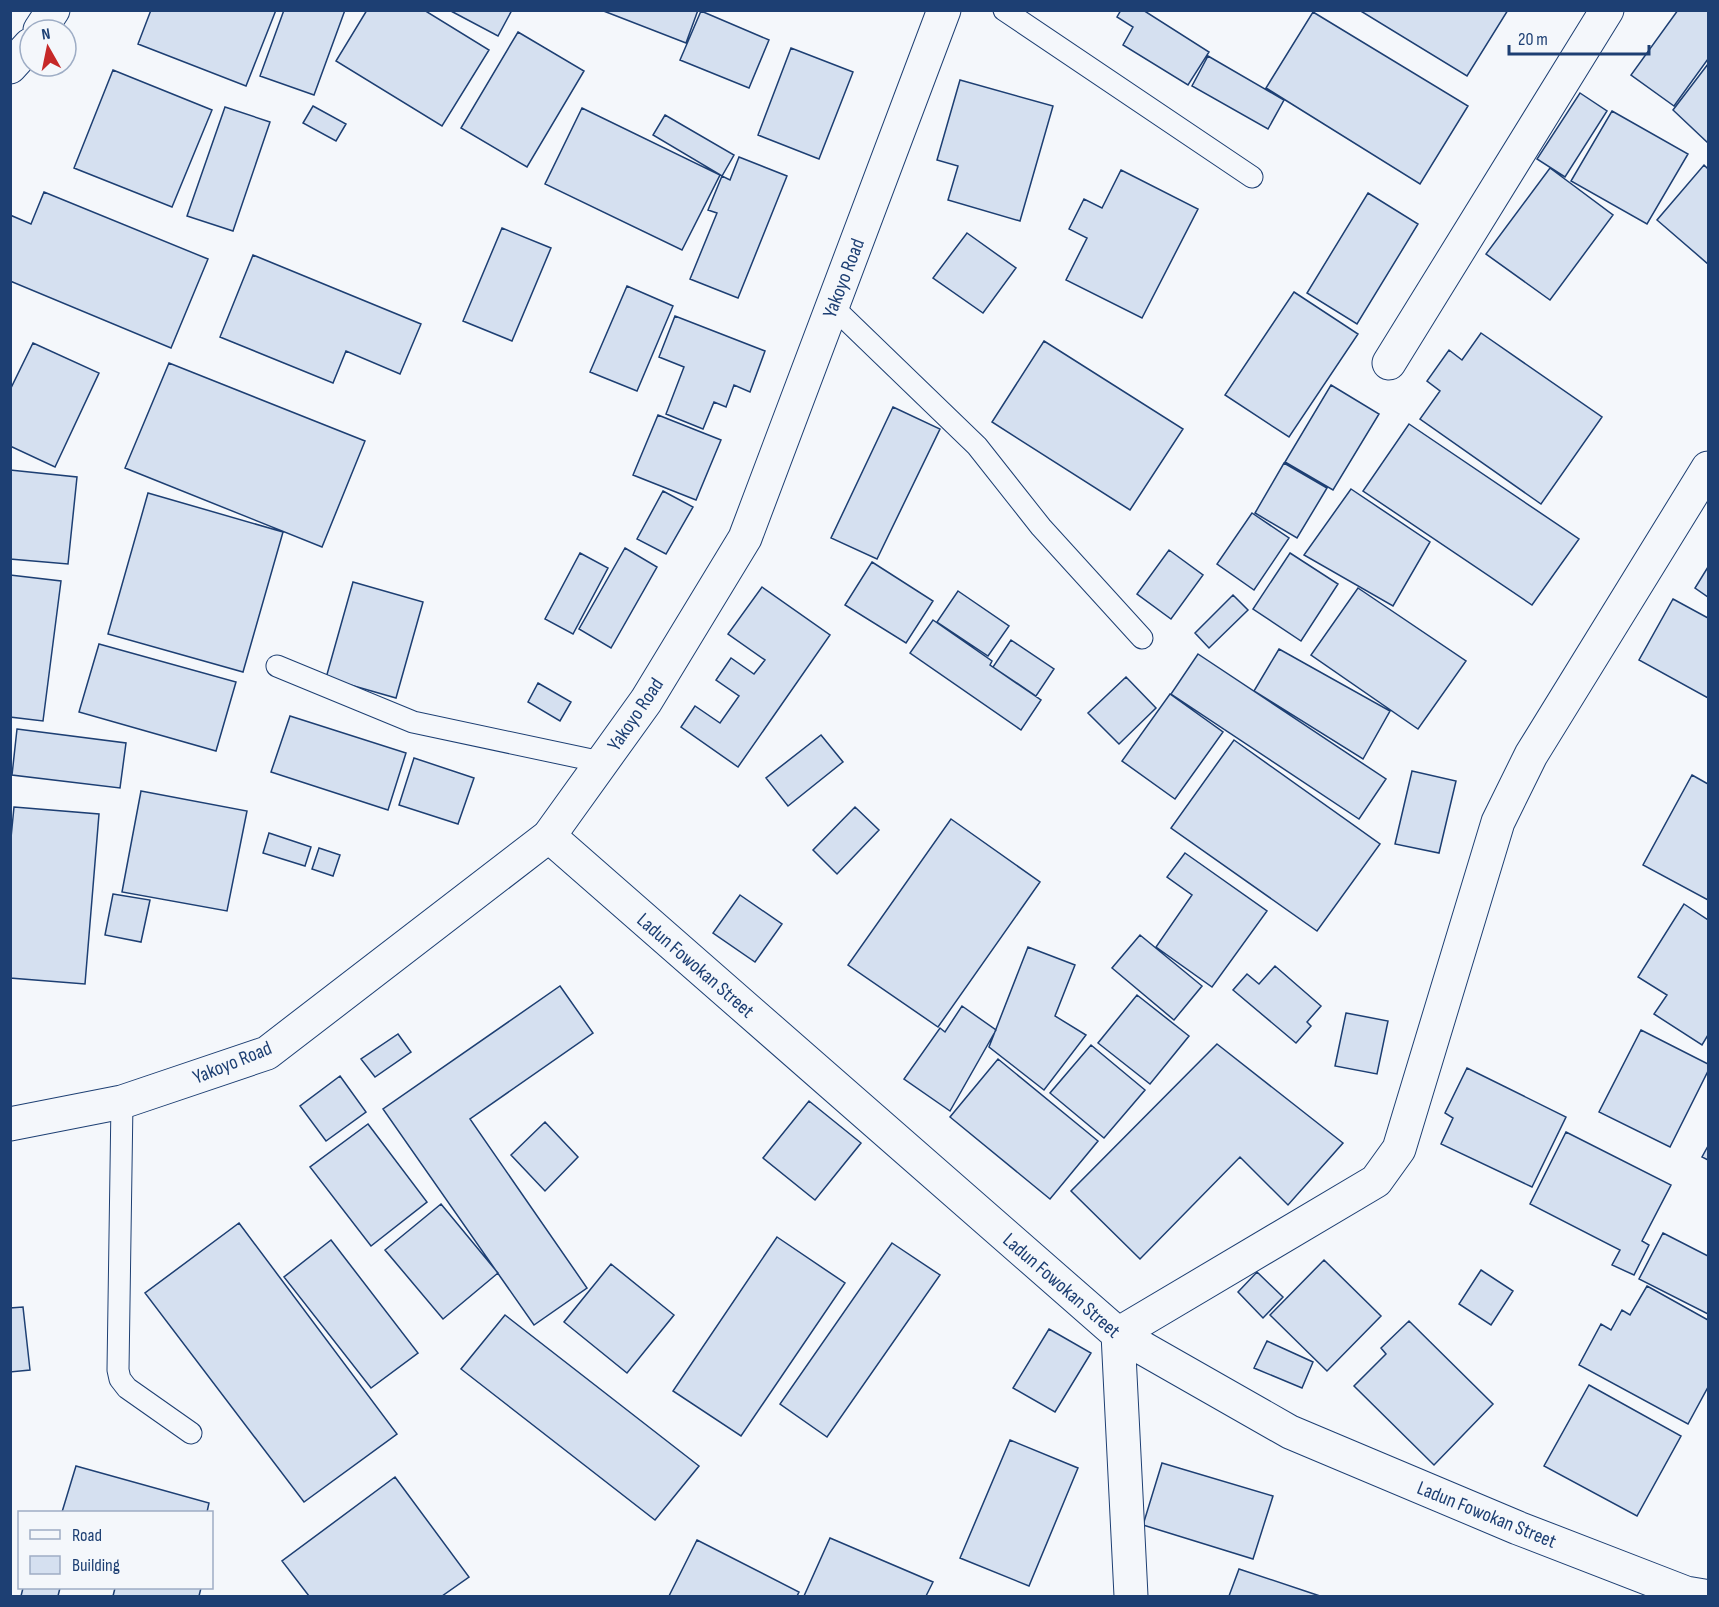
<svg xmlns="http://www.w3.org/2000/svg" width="1719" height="1607" font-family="'Sofia Sans Condensed',sans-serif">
  <rect width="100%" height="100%" fill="#f4f7fb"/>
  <!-- building -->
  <path fill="#d5e0f0" stroke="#1d3f73" stroke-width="1.5" d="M 151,10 L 276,10 L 246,86 L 138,44 Z
    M 284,10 L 345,10 L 314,95 L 260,76 Z
    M 367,10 L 424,10 L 489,50 L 442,126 L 336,61 Z
    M 449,10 L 512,10 L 498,36 Z
    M 601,10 L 698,10 L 686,43 Z
    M 1121,10 L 1143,10 L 1209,52 L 1188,85 L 1123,45 L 1133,27 L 1117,17 Z
    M 1359,10 L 1508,10 L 1467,76 Z
    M 1678,10 L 1708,10 L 1708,59 L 1674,106 L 1631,75 Z
    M 701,11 L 769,40 L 749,88 L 680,60 Z
    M 1313,12 L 1468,106 L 1420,184 L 1266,88 Z
    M 518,32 L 584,71 L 527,167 L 461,128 Z
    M 791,48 L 853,72 L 819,159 L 758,135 Z
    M 1208,56 L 1284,100 L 1268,129 L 1192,86 Z
    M 1708,64 L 1708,143 L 1673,110 Z
    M 113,70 L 212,110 L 172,207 L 74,168 Z
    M 960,80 L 1053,106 L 1020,221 L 948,200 L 958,166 L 937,160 Z
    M 1580,93 L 1607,111 L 1565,177 L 1537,159 Z
    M 313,106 L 346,124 L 336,141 L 303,123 Z
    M 225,107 L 270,122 L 233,231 L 187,216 Z
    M 582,108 L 720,175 L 682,250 L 545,184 Z
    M 1612,111 L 1688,154 L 1647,224 L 1571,181 Z
    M 665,115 L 734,155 L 722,176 L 653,135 Z
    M 739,157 L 787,176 L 738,298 L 690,279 L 717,213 L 708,210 L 722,176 L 730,180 Z
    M 1704,165 L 1708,169 L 1708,264 L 1657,220 Z
    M 1550,168 L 1613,215 L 1550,300 L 1486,254 Z
    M 1121,170 L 1198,209 L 1142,318 L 1066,280 L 1087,238 L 1069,229 L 1084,199 L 1102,208 Z
    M 44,192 L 208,259 L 171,348 L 10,281 L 10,215 L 31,224 Z
    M 1368,193 L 1418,224 L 1357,324 L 1307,293 Z
    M 502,228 L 551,248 L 512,341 L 463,321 Z
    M 967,233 L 1016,268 L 983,313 L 933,278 Z
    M 253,255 L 421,324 L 400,374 L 346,351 L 333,383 L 220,337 Z
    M 627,286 L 673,306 L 637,391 L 590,372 Z
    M 1294,292 L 1358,334 L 1289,437 L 1225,395 Z
    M 675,316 L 765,351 L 750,392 L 734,385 L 726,407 L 714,402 L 703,429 L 666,414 L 684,367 L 659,357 Z
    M 1481,333 L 1602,417 L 1541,504 L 1420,419 L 1440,391 L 1427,381 L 1449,350 L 1462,360 Z
    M 1044,341 L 1183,429 L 1130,510 L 992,422 Z
    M 33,343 L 99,373 L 55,467 L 10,446 L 10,390 Z
    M 169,363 L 365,441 L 322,547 L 125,468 Z
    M 1331,385 L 1379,414 L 1333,490 L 1285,462 Z
    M 893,407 L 940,429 L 877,559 L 831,538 Z
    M 658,415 L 721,440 L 696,500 L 633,475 Z
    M 1409,424 L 1579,539 L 1532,605 L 1363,491 Z
    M 1284,463 L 1327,488 L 1297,538 L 1255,513 Z
    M 10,470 L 77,477 L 68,564 L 10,559 Z
    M 1351,489 L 1430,542 L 1393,606 L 1304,555 Z
    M 663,491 L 693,507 L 666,554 L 637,539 Z
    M 148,493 L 283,532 L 243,672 L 108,634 Z
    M 1252,513 L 1289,538 L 1254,590 L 1217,564 Z
    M 625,548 L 657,567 L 611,648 L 579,629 Z
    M 1169,550 L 1203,575 L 1171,619 L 1137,594 Z
    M 580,553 L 608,568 L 573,634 L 545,619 Z
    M 1290,553 L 1338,584 L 1301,641 L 1253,609 Z
    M 872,562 L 933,601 L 906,643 L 845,605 Z
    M 1708,567 L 1708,597 L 1695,588 Z
    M 10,575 L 61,581 L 43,721 L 10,717 Z
    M 353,582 L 423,602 L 396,698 L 326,678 Z
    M 762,587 L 830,635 L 738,767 L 681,727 L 695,706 L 720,723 L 739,696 L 716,680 L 731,658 L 754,674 L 765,660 L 728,634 Z
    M 1358,588 L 1466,661 L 1418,729 L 1311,655 Z
    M 958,591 L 1009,626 L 988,656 L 937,622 Z
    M 1233,595 L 1248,610 L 1209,648 L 1195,633 Z
    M 1673,599 L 1708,618 L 1708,698 L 1639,660 Z
    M 933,620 L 992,661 L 990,665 L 1041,700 L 1021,730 L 910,653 Z
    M 1011,640 L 1054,669 L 1036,696 L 993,667 Z
    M 99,644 L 236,682 L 216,751 L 79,712 Z
    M 1279,649 L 1390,711 L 1363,759 L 1254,691 Z
    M 1198,654 L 1386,779 L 1359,819 L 1171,694 Z
    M 1126,677 L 1156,708 L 1119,744 L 1088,713 Z
    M 538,683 L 571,702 L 560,721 L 528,702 Z
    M 1170,694 L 1223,732 L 1175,799 L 1122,761 Z
    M 290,716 L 406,753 L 388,810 L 271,772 Z
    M 17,729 L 126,743 L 120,788 L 12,775 Z
    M 821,735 L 843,762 L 788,806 L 766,778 Z
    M 1234,740 L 1380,844 L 1317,931 L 1171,828 Z
    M 414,758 L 474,778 L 458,824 L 399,805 Z
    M 1412,771 L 1456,781 L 1439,853 L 1395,844 Z
    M 1692,775 L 1708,784 L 1708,900 L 1643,865 Z
    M 141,791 L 247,811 L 227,911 L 122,892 Z
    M 14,807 L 99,814 L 85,984 L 10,978 L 10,848 Z
    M 855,807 L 879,830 L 837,874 L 813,850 Z
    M 951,819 L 1040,882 L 938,1027 L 848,965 Z
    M 269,833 L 311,847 L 305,866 L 263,853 Z
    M 319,848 L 340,855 L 333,876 L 312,869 Z
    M 1185,853 L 1267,911 L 1212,987 L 1156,947 L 1192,895 L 1167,877 Z
    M 113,894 L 150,900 L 141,942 L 105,935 Z
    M 740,895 L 782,924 L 755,962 L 713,933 Z
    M 1684,904 L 1708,920 L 1708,1035 L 1702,1045 L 1654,1014 L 1667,995 L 1638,977 Z
    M 1140,935 L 1202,986 L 1174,1020 L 1112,968 Z
    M 1028,947 L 1075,965 L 1055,1016 L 1086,1035 L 1044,1090 L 989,1047 Z
    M 1275,966 L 1321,1006 L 1307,1022 L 1311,1026 L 1296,1043 L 1233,990 L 1247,974 L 1259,984 Z
    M 560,986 L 593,1033 L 470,1119 L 587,1288 L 534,1325 L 383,1109 Z
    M 1137,995 L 1189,1036 L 1150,1084 L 1098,1043 Z
    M 962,1006 L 996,1030 L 950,1111 L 904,1079 L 940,1028 L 945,1032 Z
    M 1346,1013 L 1388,1021 L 1377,1074 L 1335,1066 Z
    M 1641,1030 L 1708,1064 L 1708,1071 L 1670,1147 L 1599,1112 Z
    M 398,1034 L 411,1052 L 375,1077 L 361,1059 Z
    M 1217,1044 L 1343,1143 L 1288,1205 L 1240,1157 L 1140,1259 L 1071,1191 Z
    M 1091,1045 L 1145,1090 L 1104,1138 L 1050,1093 Z
    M 998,1059 L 1098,1141 L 1050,1199 L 950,1117 Z
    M 1467,1068 L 1566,1117 L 1532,1187 L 1441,1144 L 1453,1118 L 1445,1113 Z
    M 340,1076 L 366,1112 L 326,1141 L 300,1106 Z
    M 809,1101 L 861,1143 L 815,1200 L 763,1158 Z
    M 545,1122 L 578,1157 L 545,1191 L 511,1155 Z
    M 368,1124 L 427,1202 L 371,1246 L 310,1167 Z
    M 1566,1132 L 1671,1185 L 1642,1241 L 1649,1245 L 1634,1275 L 1612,1265 L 1620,1250 L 1530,1204 Z
    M 1708,1146 L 1708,1160 L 1702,1157 Z
    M 441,1204 L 498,1273 L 443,1319 L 385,1250 Z
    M 239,1223 L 397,1434 L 304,1502 L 145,1293 Z
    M 1663,1233 L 1708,1256 L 1708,1314 L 1639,1279 Z
    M 777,1237 L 845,1283 L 741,1436 L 673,1391 Z
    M 331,1240 L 418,1353 L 371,1388 L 284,1277 Z
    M 892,1243 L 940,1275 L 827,1437 L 780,1404 Z
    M 1324,1260 L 1381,1316 L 1327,1371 L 1270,1315 Z
    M 611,1264 L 674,1315 L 627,1373 L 564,1322 Z
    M 1481,1270 L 1513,1291 L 1491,1325 L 1459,1304 Z
    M 1257,1272 L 1283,1297 L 1263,1318 L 1238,1292 Z
    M 1647,1286 L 1708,1320 L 1708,1387 L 1688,1424 L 1579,1365 L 1601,1324 L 1611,1330 L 1622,1310 L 1630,1315 Z
    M 23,1307 L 30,1370 L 10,1372 L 10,1308 Z
    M 505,1315 L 699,1466 L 655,1520 L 461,1369 Z
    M 1409,1321 L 1493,1404 L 1434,1465 L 1354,1386 L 1386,1354 L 1381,1348 Z
    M 1049,1329 L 1091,1353 L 1055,1412 L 1013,1388 Z
    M 1267,1341 L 1313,1362 L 1302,1388 L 1254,1368 Z
    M 1589,1385 L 1681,1436 L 1637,1516 L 1544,1466 Z
    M 1010,1440 L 1078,1468 L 1029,1586 L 960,1558 Z
    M 1162,1463 L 1273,1496 L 1253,1559 L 1143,1525 Z
    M 76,1466 L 209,1503 L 207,1512 L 62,1512 Z
    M 395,1477 L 469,1577 L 442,1596 L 309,1596 L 282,1561 Z
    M 830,1538 L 933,1582 L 926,1596 L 804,1596 Z
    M 697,1540 L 799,1592 L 797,1596 L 669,1596 Z
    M 1239,1569 L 1320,1596 L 1229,1596 Z
    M 23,1588 L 60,1588 L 58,1596 L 21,1596 Z
    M 115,1588 L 201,1588 L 199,1596 L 113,1596 Z"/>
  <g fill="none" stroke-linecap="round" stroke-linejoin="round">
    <defs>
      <path id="service" d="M 1004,10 L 1252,177
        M 832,306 L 977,446 L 1041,527 L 1142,638
        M 277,666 L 413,722 L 601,762
        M 122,1102 L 118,1370 L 120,1379 L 127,1388 L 191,1433"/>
      <path id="minor" d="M 40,30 L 53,10
        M 10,67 L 30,45
        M 1389,363 L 1607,10
        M 549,836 L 1118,1334 L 1290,1432 L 1518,1528 L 1686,1593 L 1704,1596
        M 1131,1596 L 1118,1334 L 1376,1181 L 1399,1149 L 1498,822 L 1531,755 L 1708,468"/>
      <path id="secondary" d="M 10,1124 L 122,1102 L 267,1053 L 549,836 L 646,701 L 745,538 L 944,10"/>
    </defs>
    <!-- service casing -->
    <use href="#service" stroke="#1d3f73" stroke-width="23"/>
    <!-- minor casing -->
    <use href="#minor" stroke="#1d3f73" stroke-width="35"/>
    <!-- secondary casing -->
    <use href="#secondary" stroke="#1d3f73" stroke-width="35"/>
    <!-- service -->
    <use href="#service" stroke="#f4f7fb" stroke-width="21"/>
    <!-- minor -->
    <use href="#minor" stroke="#f4f7fb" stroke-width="33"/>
    <!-- secondary -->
    <use href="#secondary" stroke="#f4f7fb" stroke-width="33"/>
  </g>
  <g text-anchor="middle" stroke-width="4.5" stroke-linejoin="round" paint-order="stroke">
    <!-- street labels -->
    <g font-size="20" fill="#1d3f73" stroke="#f4f7fb">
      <text transform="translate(843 278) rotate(-69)" y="7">Yakoyo Road</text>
      <text transform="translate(635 714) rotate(-56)" y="7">Yakoyo Road</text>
      <text transform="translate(696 965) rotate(41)" y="7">Ladun Fowokan Street</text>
      <text transform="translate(232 1062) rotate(-22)" y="7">Yakoyo Road</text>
      <text transform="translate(1062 1285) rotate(41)" y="7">Ladun Fowokan Street</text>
      <text transform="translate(1487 1514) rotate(22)" y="7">Ladun Fowokan Street</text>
    </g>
  </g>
  <!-- border -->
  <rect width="1719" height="1607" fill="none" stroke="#1d3f73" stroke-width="24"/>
  <!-- legend -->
  <rect x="18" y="1511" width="195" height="78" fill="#f4f7fb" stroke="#9eadc5" stroke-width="1.5"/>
  <rect x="30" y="1530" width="30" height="9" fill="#f4f7fb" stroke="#9eadc5" stroke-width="1.5"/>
  <text x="72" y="1541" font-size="18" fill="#1d3f73">Road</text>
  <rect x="30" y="1556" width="30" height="18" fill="#d5e0f0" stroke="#9eadc5" stroke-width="1.5"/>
  <text x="72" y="1571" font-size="18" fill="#1d3f73">Building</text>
  <!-- north arrow -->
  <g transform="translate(48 48) rotate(351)"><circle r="28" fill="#f4f7fb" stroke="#9eadc5" stroke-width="1.5"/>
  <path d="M0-4.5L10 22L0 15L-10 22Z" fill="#c62828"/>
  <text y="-9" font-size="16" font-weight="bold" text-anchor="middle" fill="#1d3f73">N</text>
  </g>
  <!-- scale -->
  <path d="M1509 45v9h140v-9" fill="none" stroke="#1d3f73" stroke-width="3"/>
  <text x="1518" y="45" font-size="18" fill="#1d3f73" stroke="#f4f7fb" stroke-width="4.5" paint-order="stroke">20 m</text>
</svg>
